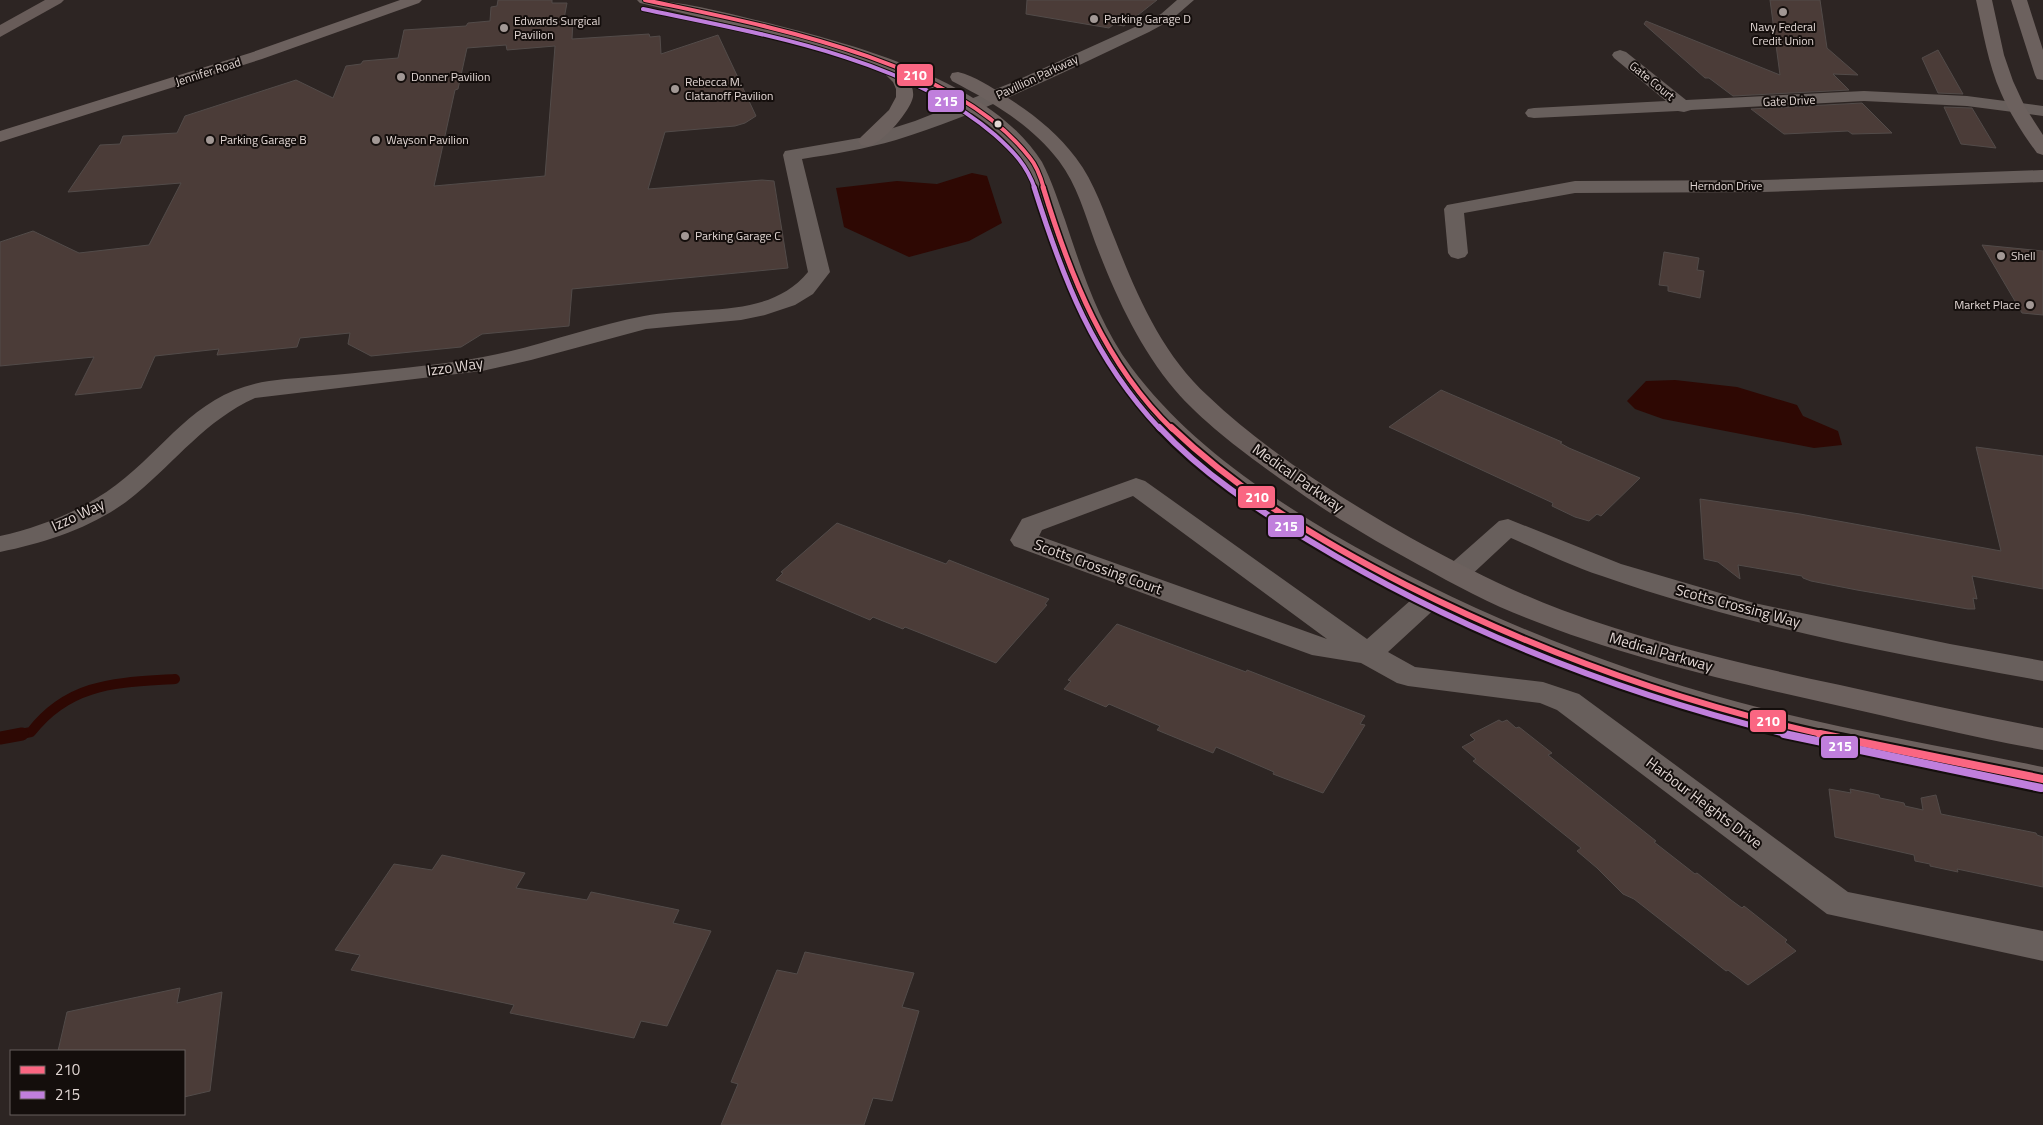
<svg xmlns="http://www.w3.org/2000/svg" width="2043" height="1125" font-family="'Titillium Web',sans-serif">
  <rect width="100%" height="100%" fill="#2d2523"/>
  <!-- water -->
  <path fill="#2e0803" d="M 972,173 L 987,176 L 1002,223 L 969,241 L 909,257 L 844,227 L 836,188 L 897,181 L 937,184 Z
    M 1675,380 L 1737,387 L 1797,405 L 1803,416 L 1838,431 L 1842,445 L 1814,448 L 1663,419 L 1635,409 L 1627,401 L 1646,381 Z"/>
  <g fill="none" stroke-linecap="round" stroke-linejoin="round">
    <!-- stream-far1 -->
    <path stroke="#2e0803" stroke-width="10" d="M 16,735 L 31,732 C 70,682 117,683 175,679"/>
    <!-- stream -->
    <path stroke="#2e0803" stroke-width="13" d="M 0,738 L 22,734"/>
  </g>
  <!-- building -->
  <path fill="#4b3c38" stroke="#524b49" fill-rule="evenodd" d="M 498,0 L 552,0 L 552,3 L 567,3 L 564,19 L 573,19 L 572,39 L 649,34 L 650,37 L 660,36 L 661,54 L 718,35 L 756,116 L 745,123 L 735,126 L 665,132 L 648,189 L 762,180 L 774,181 L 788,268 L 572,289 L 569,326 L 482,334 L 461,347 L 371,356 L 348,344 L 350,333 L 300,338 L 297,347 L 217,355 L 219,349 L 155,356 L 141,388 L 75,395 L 94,357 L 0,366 L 0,242 L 33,231 L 79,253 L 149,245 L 181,183 L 68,192 L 100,145 L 120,144 L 123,136 L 177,133 L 185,116 L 296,80 L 333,98 L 346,66 L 361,64 L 363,61 L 398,58 L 404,30 L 466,26 L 468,23 L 490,21 L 491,7 L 497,6 ZM 506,45 L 507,50 L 555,46 L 545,176 L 434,186 L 455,90 L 458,89 L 467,48 Z
    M 1027,0 L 1157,0 L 1124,26 L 1114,24 L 1109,28 L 1026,14 Z
    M 1770,0 L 1820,0 L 1827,48 L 1858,75 L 1833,74 L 1849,90 L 1733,96 L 1709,78 L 1705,78 L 1644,24 L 1646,21 L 1780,75 Z
    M 1938,50 L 1963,94 L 1938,93 L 1922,58 Z
    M 1862,103 L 1892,133 L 1852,134 L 1848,131 L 1784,134 L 1751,109 Z
    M 1944,107 L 1972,108 L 1996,148 L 1961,144 Z
    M 1982,245 L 2043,251 L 2043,315 L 2022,313 Z
    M 1664,252 L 1699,258 L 1697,270 L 1704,271 L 1700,298 L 1668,291 L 1668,286 L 1659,285 Z
    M 1441,390 L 1562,442 L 1560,443 L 1569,448 L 1640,478 L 1601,516 L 1597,514 L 1589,521 L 1575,517 L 1552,506 L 1553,503 L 1389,427 Z
    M 1976,447 L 2043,456 L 2043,589 L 1972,576 L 1977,599 L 1973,598 L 1975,609 L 1968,609 L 1857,590 L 1811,581 L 1803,578 L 1802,576 L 1738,565 L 1740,579 L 1718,562 L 1704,559 L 1700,499 L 1800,514 L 2001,551 Z
    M 837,523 L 946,564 L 949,560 L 982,573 L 1049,599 L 1045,604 L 1047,605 L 996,663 L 905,627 L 903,629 L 873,617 L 870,620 L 776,580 L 783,573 L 781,572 Z
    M 1117,624 L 1246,672 L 1247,670 L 1365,716 L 1360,724 L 1365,725 L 1323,793 L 1273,774 L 1274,772 L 1216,747 L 1213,753 L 1157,730 L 1160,726 L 1109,704 L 1106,707 L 1064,689 L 1071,681 L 1068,680 Z
    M 1499,720 L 1502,722 L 1507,720 L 1516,728 L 1519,727 L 1552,753 L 1548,755 L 1656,841 L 1654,842 L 1695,874 L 1697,873 L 1731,900 L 1742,908 L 1744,906 L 1787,940 L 1785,942 L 1796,951 L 1748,985 L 1728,970 L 1726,971 L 1634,899 L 1623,894 L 1597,868 L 1577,851 L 1581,848 L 1488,773 L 1473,761 L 1476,759 L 1462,747 L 1475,740 L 1470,735 Z
    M 1829,789 L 1851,793 L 1850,789 L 1879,795 L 1880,798 L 1904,803 L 1905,806 L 1923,810 L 1921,798 L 1936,795 L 1941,814 L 2036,833 L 2037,835 L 2043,837 L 2043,887 L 1957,869 L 1958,872 L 1930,866 L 1930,864 L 1915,861 L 1914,855 L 1835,837 Z
    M 442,855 L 525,873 L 516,888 L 587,900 L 591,892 L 679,910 L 673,923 L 711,931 L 667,1026 L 641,1021 L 634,1038 L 510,1013 L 514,1005 L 351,970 L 360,955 L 335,950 L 394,864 L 432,870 Z
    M 805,952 L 914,973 L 902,1007 L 919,1011 L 892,1101 L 873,1098 L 864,1125 L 721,1125 L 738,1084 L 731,1082 L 777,970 L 797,974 Z
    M 180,988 L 177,1003 L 222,992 L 210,1091 L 184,1097 L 184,1051 L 58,1051 L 67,1012 Z"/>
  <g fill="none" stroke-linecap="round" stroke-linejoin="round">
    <!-- minor -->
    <path fill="#685f5c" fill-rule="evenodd" d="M 1177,0 L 1194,0 L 1171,20 L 1149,32 C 1066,71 983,113 896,140 C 865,149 834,154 802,159 L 830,272 L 813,294 L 795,305 L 765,315 L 741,320 L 646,329 L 531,360 L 482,371 L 255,398 C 206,420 176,461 136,494 C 98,526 48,542 0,552 L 0,536 C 41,527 83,510 116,485 C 170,444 196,392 269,381 C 290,378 313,377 334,375 C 384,370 434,366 483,357 C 538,347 590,326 644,316 C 699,305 769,320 808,272 L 783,155 L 785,151 L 865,137 L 915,121 L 1011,83 L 1137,26 L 1161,14 Z
      M 1620,50 L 1626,52 L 1686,100 L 1864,91 L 1967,96 L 2043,106 L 2043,116 L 1967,106 L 1864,101 L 1691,110 L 1684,112 L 1678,111 L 1534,118 L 1528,117 L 1525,113 L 1528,109 L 1534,108 L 1666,101 L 1614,58 L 1612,55 L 1614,52 Z
      M 2043,170 L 2043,182 L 1763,192 L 1575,193 L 1464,213 L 1468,253 L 1465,257 L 1458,259 L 1451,257 L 1448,253 L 1444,209 L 1447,205 L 1575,181 L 1763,180 Z
      M 1136,478 L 1145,481 L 1367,639 L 1420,592 L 1430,589 L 1440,592 L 1444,598 L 1440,604 L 1388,652 L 1415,667 L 1543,682 L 1579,694 L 1848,892 L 2043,931 L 2043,961 L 1827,914 L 1557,710 L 1540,703 L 1408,686 L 1397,683 L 1361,663 L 1312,655 L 1014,546 L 1010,540 L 1022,519 ZM 1133,496 L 1327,639 L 1039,536 L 1042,530 Z
      M 1508,519 L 1621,564 L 1754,603 L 1950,644 L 2043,661 L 2043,681 C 1895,654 1745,626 1602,576 C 1571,566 1541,551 1511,538 L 1467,579 L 1457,582 L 1447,579 L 1443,573 L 1447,567 L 1499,521 Z"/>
    <!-- secondary -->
    <path fill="#6c615e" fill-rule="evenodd" d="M 400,0 L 422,0 L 419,3 L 262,59 L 0,142 L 0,131 L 250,53 Z
      M 637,0 C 680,0 722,12 764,22 C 852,44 991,80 1042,162 C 1052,181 1058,201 1065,220 C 1082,271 1099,324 1131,367 C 1184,438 1256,488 1331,533 C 1458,607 1597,664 1738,702 C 1838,729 1942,746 2043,767 L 2043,791 C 1946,770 1847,753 1751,728 C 1609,690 1471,635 1343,562 C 1265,518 1189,468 1131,398 C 1090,349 1069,293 1049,233 C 1042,213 1034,177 1023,160 C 995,121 950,99 908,79 C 911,84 914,90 913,97 C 910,111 885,140 872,145 C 868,147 865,146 861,145 L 858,141 L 861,137 L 889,110 L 896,97 L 896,89 L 893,82 L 878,67 L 791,39 L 640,3 Z
      M 1976,0 L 1992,0 L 2004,55 L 2013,81 L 2025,107 L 2043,135 L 2043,155 L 2037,153 C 2023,134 2010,114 2001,93 C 1988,64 1983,31 1976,0 Z
      M 2011,0 L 2027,0 L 2043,50 L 2043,80 L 2037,79 L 2035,75 Z
      M 958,72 C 975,76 991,87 1005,96 C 1032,113 1057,132 1076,158 C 1095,183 1104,213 1116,242 C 1138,298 1163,355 1208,396 C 1268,453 1339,497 1411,538 C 1460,565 1509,590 1562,610 C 1652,643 1746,665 1840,685 C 1907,700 1975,715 2043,728 L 2043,750 C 1972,737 1902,720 1831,704 C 1719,679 1606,653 1500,607 C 1463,590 1428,570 1392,550 C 1357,530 1322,509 1289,485 C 1252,459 1204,424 1175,390 C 1138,346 1115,294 1095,242 C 1085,214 1077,185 1059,161 C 1032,125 992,102 952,81 L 950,77 L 952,73 Z"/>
    <!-- motorway -->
    <path fill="#685c59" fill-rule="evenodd" d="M 45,0 L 64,0 L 61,3 L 0,37 L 0,25 Z"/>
    <defs>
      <path id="bus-1-far3" d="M 645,0 C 762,25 954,59 1030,158 C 1037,166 1041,178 1044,189"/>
      <path id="bus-1-far2" d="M 1043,187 C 1070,276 1105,364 1172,429"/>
      <path id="bus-1-far1" d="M 1171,427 C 1240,493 1322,542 1406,585 C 1539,652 1680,703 1826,735"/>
      <path id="bus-1" d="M 1820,734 L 2043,779"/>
      <path id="bus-2-far3" d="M 643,9 C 757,33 905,57 995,135 C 1013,151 1027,165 1035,189"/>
      <path id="bus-2-far2" d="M 1034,187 C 1063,279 1093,358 1160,429"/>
      <path id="bus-2-far1" d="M 1159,427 C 1203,474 1255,508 1310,541 C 1457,630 1621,694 1789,735"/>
      <path id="bus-2" d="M 1784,734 L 2041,788"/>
    </defs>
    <!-- bus-1-far3 casing -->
    <use href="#bus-1-far3" stroke="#140e0c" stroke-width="6"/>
    <!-- bus-1-far2 casing -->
    <use href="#bus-1-far2" stroke="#140e0c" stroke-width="8"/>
    <!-- bus-1-far1 casing -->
    <use href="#bus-1-far1" stroke="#140e0c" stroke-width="10"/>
    <!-- bus-1 casing -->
    <use href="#bus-1" stroke="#140e0c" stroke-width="12"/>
    <!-- bus-2-far3 casing -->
    <use href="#bus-2-far3" stroke="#140e0c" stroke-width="6"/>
    <!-- bus-2-far2 casing -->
    <use href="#bus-2-far2" stroke="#140e0c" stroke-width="8"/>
    <!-- bus-2-far1 casing -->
    <use href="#bus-2-far1" stroke="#140e0c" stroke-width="10"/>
    <!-- bus-2 casing -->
    <use href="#bus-2" stroke="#140e0c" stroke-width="12"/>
    <!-- bus-1-far3 -->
    <use href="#bus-1-far3" stroke="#fa6682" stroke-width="4"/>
    <!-- bus-1-far2 -->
    <use href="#bus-1-far2" stroke="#fa6682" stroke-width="5"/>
    <!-- bus-1-far1 -->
    <use href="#bus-1-far1" stroke="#fa6682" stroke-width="6"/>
    <!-- bus-1 -->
    <use href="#bus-1" stroke="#fa6682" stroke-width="8"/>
    <!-- bus-2-far3 -->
    <use href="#bus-2-far3" stroke="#c07fdc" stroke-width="4"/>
    <!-- bus-2-far2 -->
    <use href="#bus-2-far2" stroke="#c07fdc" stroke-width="5"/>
    <!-- bus-2-far1 -->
    <use href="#bus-2-far1" stroke="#c07fdc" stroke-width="6"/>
    <!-- bus-2 -->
    <use href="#bus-2" stroke="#c07fdc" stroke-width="8"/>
  </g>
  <!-- markers -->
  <g fill="#a29895" stroke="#140e0c" stroke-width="2">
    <circle cx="1783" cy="12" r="5"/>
    <circle cx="1094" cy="19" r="5"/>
    <circle cx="504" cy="28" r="5"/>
    <circle cx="401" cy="77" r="5"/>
    <circle cx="675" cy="89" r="5"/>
    <circle cx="210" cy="140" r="5"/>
    <circle cx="376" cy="140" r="5"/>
    <circle cx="685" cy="236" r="5"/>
    <circle cx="2001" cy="256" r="5"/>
    <circle cx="2030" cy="305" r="5"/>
  </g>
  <circle fill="#e1d6d3" stroke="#140e0c" stroke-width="2" cx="998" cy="124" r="4.5"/>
  <g text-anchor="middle" stroke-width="4" stroke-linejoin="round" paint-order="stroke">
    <!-- far-poi labels -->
    <g font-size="12" fill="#e1d6d3" stroke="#140e0c" text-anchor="start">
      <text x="1104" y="23">Parking Garage D</text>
      <text x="514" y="25">Edwards Surgical<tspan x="514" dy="14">Pavilion</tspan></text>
      <text x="1783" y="31" text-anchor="middle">Navy Federal<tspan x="1783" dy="14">Credit Union</tspan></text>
      <text x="411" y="81">Donner Pavilion</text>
      <text x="685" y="86">Rebecca M.<tspan x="685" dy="14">Clatanoff Pavilion</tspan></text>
      <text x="220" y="144">Parking Garage B</text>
      <text x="386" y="144">Wayson Pavilion</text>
      <text x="695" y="240">Parking Garage C</text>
      <text x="2011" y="260">Shell</text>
      <text x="2020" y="309" text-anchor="end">Market Place</text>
    </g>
    <!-- far-street labels -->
    <g font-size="12" fill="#e1d6d3" stroke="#140e0c">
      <text transform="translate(208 72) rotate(-18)" y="4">Jennifer Road</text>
      <text transform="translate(1037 77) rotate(-25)" y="4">Pavillion Parkway</text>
      <text transform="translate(1652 81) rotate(39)" y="4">Gate Court</text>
      <text transform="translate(1789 101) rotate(-3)" y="4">Gate Drive</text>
      <text x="1726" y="190">Herndon Drive</text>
    </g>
    <!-- street labels -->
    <g font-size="15" fill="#e1d6d3" stroke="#140e0c">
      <text transform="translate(455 367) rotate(-8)" y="5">Izzo Way</text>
      <text transform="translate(1298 478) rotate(35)" y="5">Medical Parkway</text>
      <text transform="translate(78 515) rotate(-25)" y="5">Izzo Way</text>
      <text transform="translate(1098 567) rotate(20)" y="5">Scotts Crossing Court</text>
      <text transform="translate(1738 606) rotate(15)" y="5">Scotts Crossing Way</text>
      <text transform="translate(1661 652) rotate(16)" y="5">Medical Parkway</text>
      <text transform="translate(1704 803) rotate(37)" y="5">Harbour Heights Drive</text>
    </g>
  </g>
  <g stroke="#140e0c" stroke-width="2">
    <rect x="896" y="63" width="38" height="24" rx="5" fill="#fa6682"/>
    <rect x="927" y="89" width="38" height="24" rx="5" fill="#c07fdc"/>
    <rect x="1237" y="485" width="39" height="24" rx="5" fill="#fa6682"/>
    <rect x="1267" y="514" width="38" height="24" rx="5" fill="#c07fdc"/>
    <rect x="1749" y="709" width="38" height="24" rx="5" fill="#fa6682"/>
    <rect x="1820" y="735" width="39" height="24" rx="5" fill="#c07fdc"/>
  </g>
  <g font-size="14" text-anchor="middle" font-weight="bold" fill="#fff">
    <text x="915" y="80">210</text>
    <text x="946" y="106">215</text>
    <text x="1257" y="502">210</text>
    <text x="1286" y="531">215</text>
    <text x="1768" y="726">210</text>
    <text x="1840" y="751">215</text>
  </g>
  <!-- legend -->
  <rect x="10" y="1050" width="175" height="65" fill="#140e0c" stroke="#665e5c"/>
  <rect x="20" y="1066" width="25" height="8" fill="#fa6682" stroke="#665e5c"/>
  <text x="55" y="1075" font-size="15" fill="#e1d6d3">210</text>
  <rect x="20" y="1091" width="25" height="8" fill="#c07fdc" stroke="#665e5c"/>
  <text x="55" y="1100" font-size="15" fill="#e1d6d3">215</text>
</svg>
